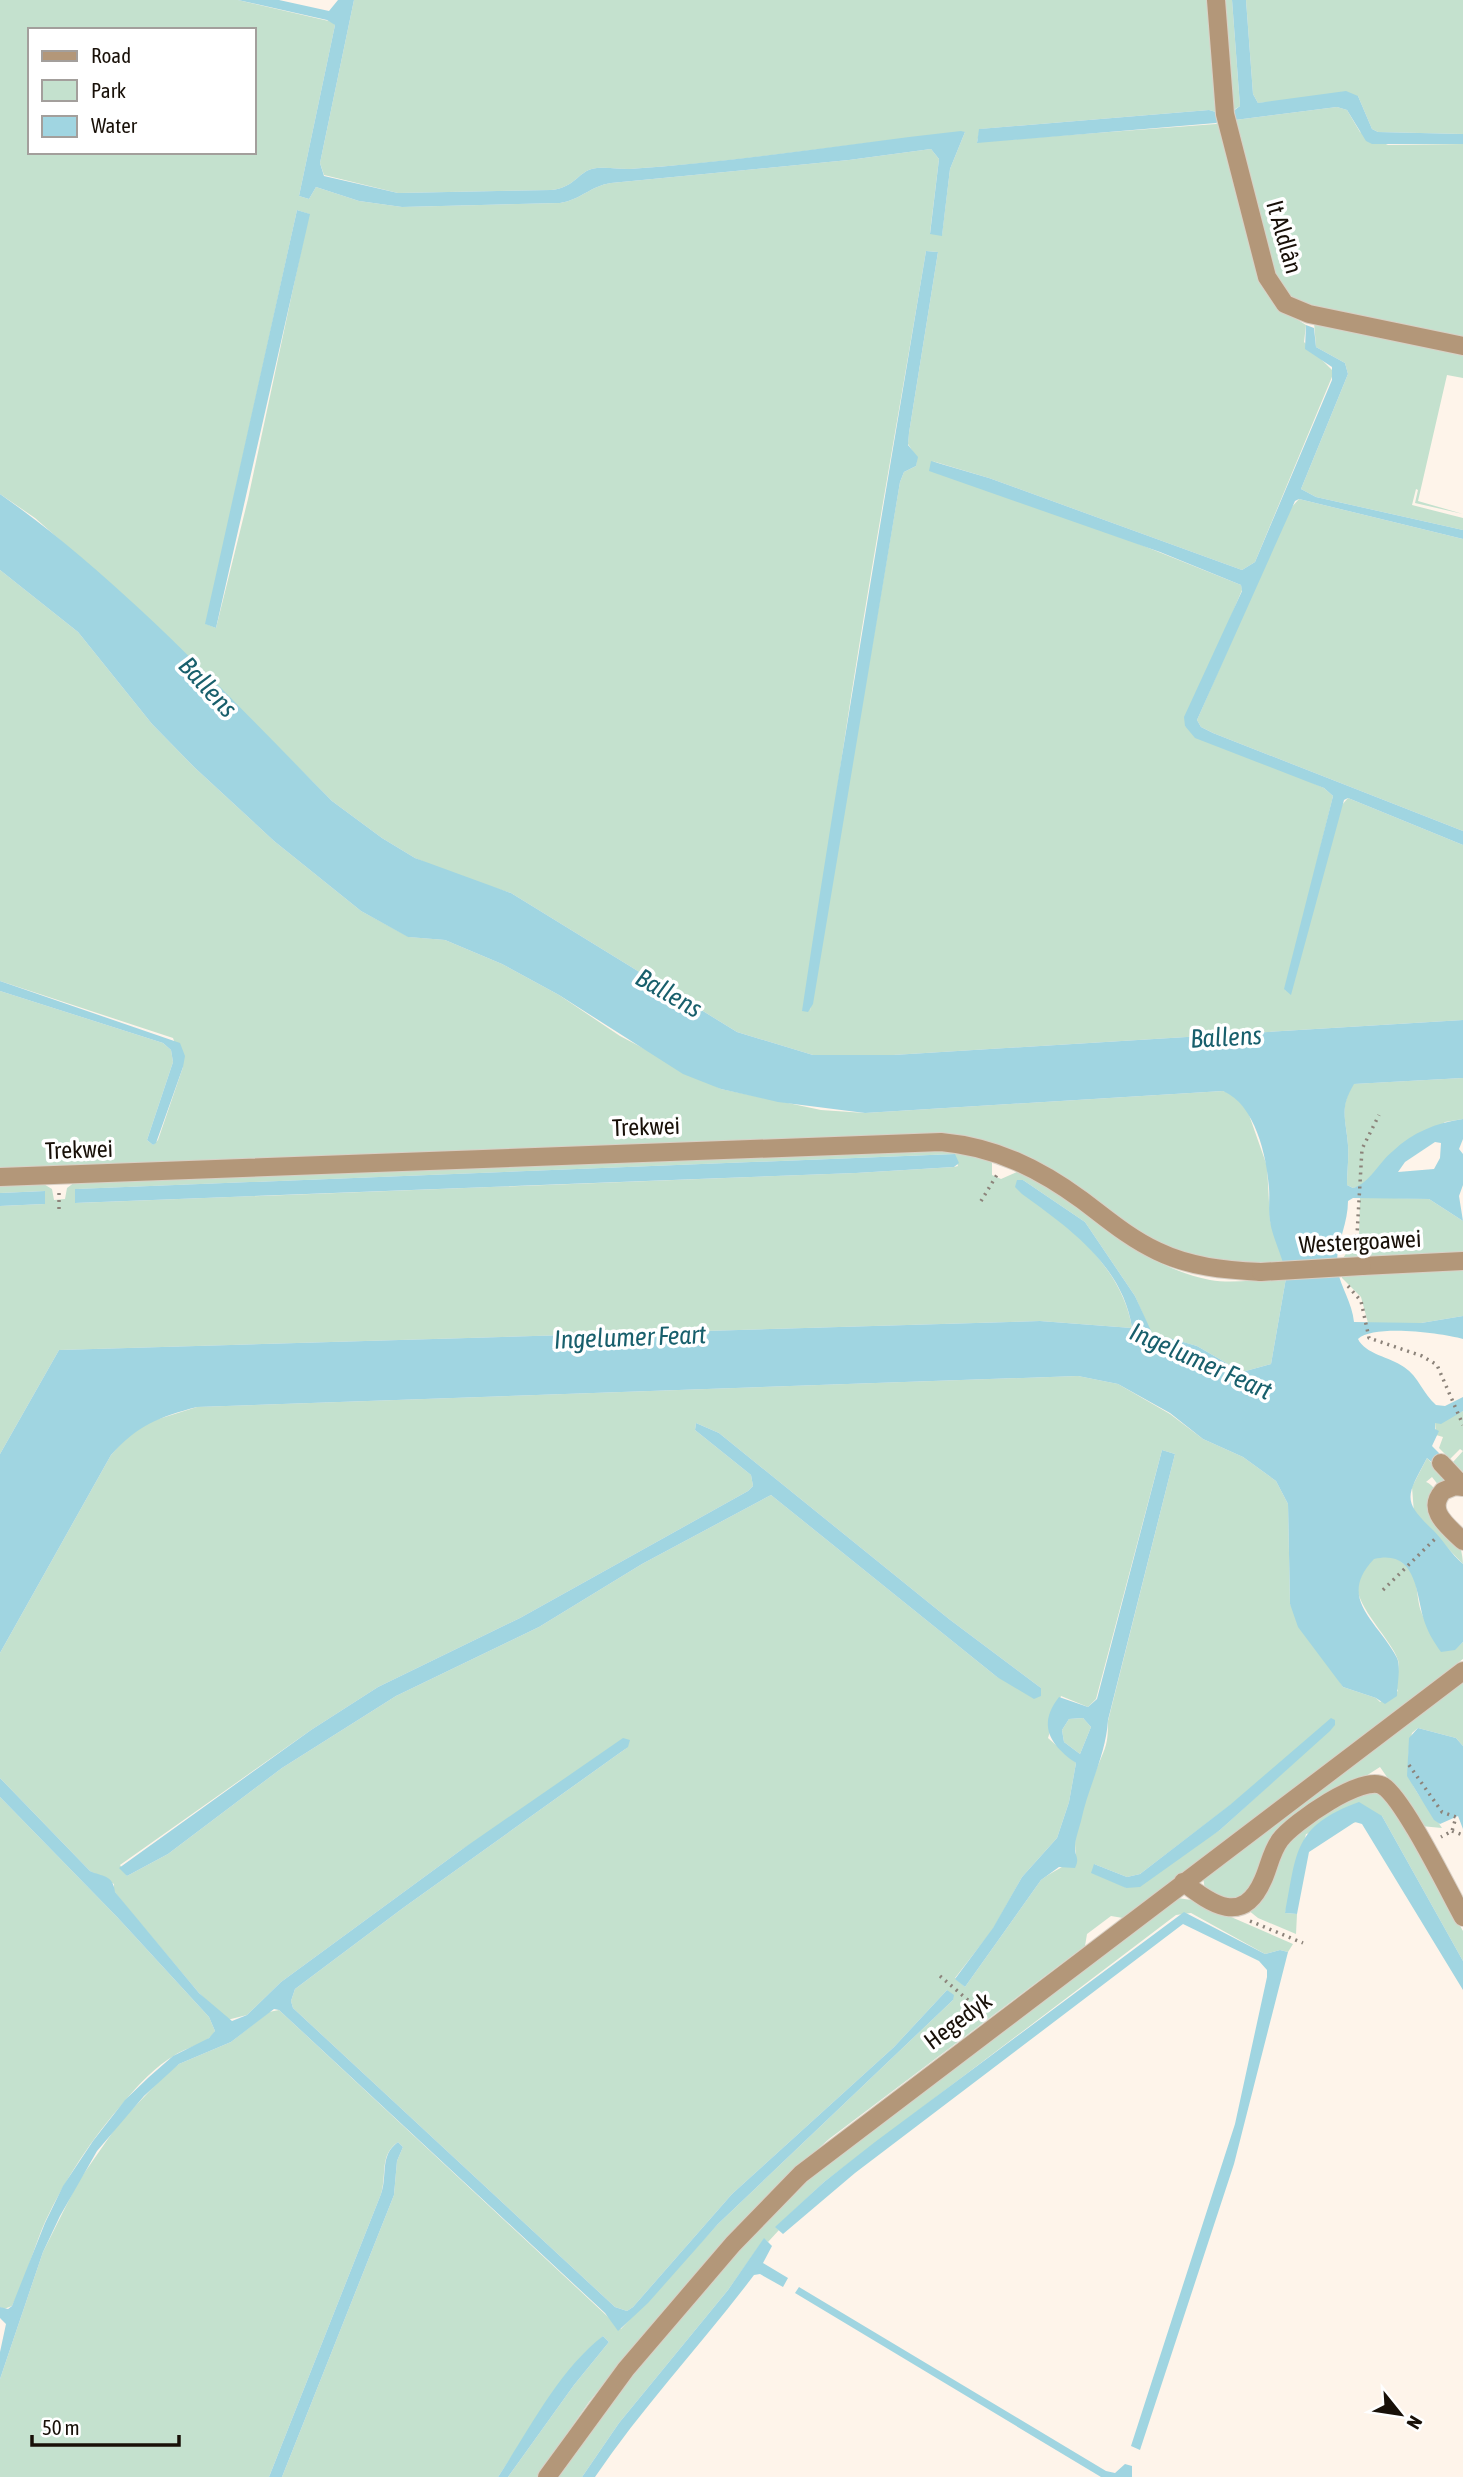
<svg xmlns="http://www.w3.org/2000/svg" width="1463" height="2477" font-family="'Asap Condensed',sans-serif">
  <rect width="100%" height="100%" fill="#fef4ea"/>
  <!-- green -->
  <path fill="#c4e1ce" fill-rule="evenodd" d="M 0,0 L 238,0 L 333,22 L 335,25 L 299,196 L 309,199 L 316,187 L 359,201 L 402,207 L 560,203 C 580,200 591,186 611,183 L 849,160 L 931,149 L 939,159 L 930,233 L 942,235 L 950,169 L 965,132 C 853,143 741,162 629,169 C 618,169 608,167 597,168 C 579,169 576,188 551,190 L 398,193 L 324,175 L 320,163 L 354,0 L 1213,0 L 1220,113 L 1209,110 L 980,129 L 977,142 L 1216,124 L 1221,120 L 1243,218 L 1266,293 L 1276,306 L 1306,325 L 1304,342 L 1334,372 L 1255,562 L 1242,570 L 989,478 L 932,461 L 1241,585 L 1242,590 L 1185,726 L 1324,788 L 1333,796 L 1285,992 L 1341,806 L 1348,798 L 1463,845 L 1463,1020 L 893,1055 L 813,1055 L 737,1032 L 511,893 L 457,876 L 415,858 L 382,838 L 332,801 L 143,613 L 35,518 L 0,494 ZM 30,30 L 254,30 L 254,152 L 30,152 ZM 297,210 L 309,214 L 248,499 L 216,628 L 206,624 ZM 926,251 L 938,252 L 909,433 L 908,444 L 917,458 L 916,466 L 904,472 L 900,482 L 810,1011 C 835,756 884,504 926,251 Z
    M 1219,0 L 1232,0 L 1240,106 L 1229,113 Z
    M 1246,0 L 1463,0 L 1463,134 L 1378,132 L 1372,129 L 1358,96 L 1258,103 L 1253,94 Z
    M 1337,107 L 1347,110 L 1360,132 L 1388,145 L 1463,144 L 1463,342 L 1309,310 L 1282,292 L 1273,271 L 1235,120 Z
    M 1314,322 L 1463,351 L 1463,378 L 1447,375 L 1418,501 L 1463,514 L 1415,503 L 1418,490 L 1416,489 L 1412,505 L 1463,518 L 1463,530 L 1316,497 L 1301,489 L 1348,374 L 1345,363 L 1316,347 Z
    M 1299,499 L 1463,539 L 1463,831 L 1213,733 L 1201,727 L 1197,720 L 1289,510 Z
    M 0,570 L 78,632 L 152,724 L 194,767 L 274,841 L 361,911 L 409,937 L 445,940 L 502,964 L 559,995 L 620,1036 L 721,1089 L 821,1110 L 865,1113 L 1223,1091 L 1234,1095 L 1248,1112 L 1267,1166 L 1270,1221 L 1285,1264 L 1223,1265 L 1150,1241 L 1032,1158 L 981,1141 L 0,1172 L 0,991 L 163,1043 L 171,1050 L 173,1062 L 147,1140 L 153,1145 L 158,1140 L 183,1067 L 173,1038 L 0,981 Z
    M 1463,1078 L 1463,1119 L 1445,1122 L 1361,1186 L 1353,1188 L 1347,1185 C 1347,1172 1349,1158 1348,1145 C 1346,1118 1339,1109 1353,1084 Z
    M 932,1148 L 988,1158 L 992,1163 L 992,1175 L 1001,1179 L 1019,1171 C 1086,1202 1133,1265 1210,1280 C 1233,1284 1262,1279 1286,1278 L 1271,1364 L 1242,1372 L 1197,1346 L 1151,1333 L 1135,1296 L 1085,1222 L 1023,1180 L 1018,1180 C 1062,1222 1122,1264 1132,1328 L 1040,1321 L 59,1350 L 0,1454 L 0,1206 L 45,1204 L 45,1191 L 0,1193 L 0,1182 L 42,1183 L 52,1189 L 54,1200 L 65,1199 L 67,1188 L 79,1179 ZM 954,1154 L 958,1166 L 954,1167 L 856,1173 L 76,1203 L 76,1189 Z
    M 1360,1197 L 1429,1199 L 1463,1221 L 1463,1255 L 1341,1261 L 1359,1235 Z
    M 1463,1267 L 1463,1316 L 1421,1323 L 1368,1323 L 1361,1297 L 1342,1278 L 1342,1274 Z
    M 1078,1376 L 1118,1384 L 1170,1414 L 1203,1439 L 1243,1457 L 1276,1481 L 1288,1504 L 1290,1604 L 1343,1687 L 1376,1698 L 1380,1702 L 1398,1691 C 1393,1681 1401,1670 1398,1660 C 1389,1632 1327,1584 1374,1558 C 1382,1554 1393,1556 1400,1561 C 1422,1577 1414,1594 1422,1614 C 1427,1627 1445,1640 1454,1650 L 1463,1642 L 1463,1659 L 1123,1918 L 1111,1916 L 1087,1934 L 1085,1946 L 829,2139 L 779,2184 L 722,2243 L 628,2354 L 589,2402 L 537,2477 L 508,2477 L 574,2385 L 609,2342 L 603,2336 L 564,2378 L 498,2477 L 282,2477 L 394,2195 L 397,2161 L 403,2147 L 398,2142 C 379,2155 387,2175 381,2194 L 269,2477 L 0,2477 L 0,2379 L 43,2252 L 78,2182 L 119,2123 L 166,2074 L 179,2064 L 231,2042 L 269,2012 L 279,2010 L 621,2329 L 718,2224 L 953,2000 L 947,1990 L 894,2047 L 732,2194 L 633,2307 L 627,2311 L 615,2307 L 293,2008 L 291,2001 L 295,1989 L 403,1908 L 628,1747 L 461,1850 L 281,1982 L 247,2015 L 227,2020 L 199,1993 L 125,1905 L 114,1891 L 114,1884 L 90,1871 L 0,1778 L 0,1653 L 111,1455 L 127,1437 L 149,1422 L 197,1407 ZM 696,1423 L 719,1433 L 949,1619 L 1041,1688 L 997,1677 L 771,1495 L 642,1564 L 539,1627 L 396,1696 L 282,1768 L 168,1854 L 127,1876 L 120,1865 L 311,1730 L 378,1687 L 520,1618 L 748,1491 L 753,1486 L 751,1475 L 695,1430 ZM 1162,1450 L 1175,1454 L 1108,1721 C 1108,1729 1108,1740 1105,1748 C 1095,1775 1070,1825 1076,1854 C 1067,1867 1054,1870 1041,1880 L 965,1987 L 955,1978 L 993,1929 L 1022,1877 L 1057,1838 L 1069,1802 L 1076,1763 L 1048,1738 L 1061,1696 L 1088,1707 L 1096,1699 ZM 1335,1725 L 1220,1830 L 1126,1888 L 1094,1864 L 1127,1877 L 1140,1874 Z
    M 1463,1411 L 1463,1472 L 1453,1462 L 1463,1451 L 1460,1449 L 1450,1459 L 1439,1448 L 1443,1437 L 1436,1435 L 1435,1422 Z
    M 1427,1458 L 1449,1481 L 1439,1486 L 1432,1477 L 1426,1482 C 1443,1488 1463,1545 1463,1564 L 1414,1513 L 1412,1487 Z
    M 1463,1681 L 1463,1746 L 1456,1738 L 1418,1728 L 1412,1733 C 1400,1786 1417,1788 1442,1828 L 1421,1826 L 1380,1767 L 1278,1832 L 1256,1883 L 1244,1897 L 1221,1900 L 1205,1890 L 1203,1877 Z
    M 1083,1718 L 1091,1727 L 1080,1754 L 1064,1742 L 1062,1730 L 1069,1719 Z
    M 1374,1792 L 1384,1797 L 1394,1809 L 1463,1931 L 1463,1961 L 1382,1816 L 1306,1834 L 1285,1913 L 1297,1914 L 1296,1934 L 1258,1918 L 1248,1910 L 1288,1839 L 1351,1793 Z
    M 0,1797 L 118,1918 L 209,2017 L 215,2031 C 208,2044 187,2047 175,2055 C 156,2066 138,2085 124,2102 C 92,2138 65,2179 45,2222 C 33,2249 26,2279 12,2306 L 4,2309 L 0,2307 Z
    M 1177,1898 L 1192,1900 L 1293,1944 L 1288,1952 L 1280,1950 L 1265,1954 L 1191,1913 L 1176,1915 L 824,2182 L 776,2227 L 779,2230 L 768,2242 L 764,2239 L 728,2290 L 619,2423 L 582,2477 L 557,2477 C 634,2369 718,2266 813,2174 Z"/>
  <!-- water -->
  <path fill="#a0d5e1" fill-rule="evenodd" d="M 238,0 L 279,0 L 329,11 L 338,0 L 354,0 L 320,163 L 324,176 L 398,193 L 551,190 C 576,188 579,169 597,168 C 608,167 619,169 629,169 C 740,162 850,143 961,131 L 965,132 L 950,169 L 942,236 L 930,234 L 939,159 L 931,149 L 849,160 L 611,183 C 591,186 580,200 560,203 L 402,207 L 359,201 L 316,187 L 309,199 L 299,196 L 335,25 L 327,20 Z
    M 1232,0 L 1246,0 L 1253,94 L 1258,103 L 1346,91 L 1358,96 L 1372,129 L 1378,132 L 1463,134 L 1463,144 L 1372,144 L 1366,141 L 1347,110 L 1337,107 L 1235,120 L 1232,112 L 1240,106 Z
    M 1209,110 L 1216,112 L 1221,120 L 1216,123 L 977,143 L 979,129 Z
    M 297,210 L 310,214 L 216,628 L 205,624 Z
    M 926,251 L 938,252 L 909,433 L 908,445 L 918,457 L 916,466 L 904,472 L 900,482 L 813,1004 L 808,1012 L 802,1011 C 840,757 884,504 926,251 Z
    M 1306,325 L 1314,328 L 1316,347 L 1345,363 L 1348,374 L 1301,489 L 1316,497 L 1463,530 L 1463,539 L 1299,499 L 1295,501 L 1197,720 L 1201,727 L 1213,733 L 1463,831 L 1463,845 L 1348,798 L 1344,800 L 1291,995 L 1284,989 L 1333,796 L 1324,788 L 1195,738 L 1185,726 L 1184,717 L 1242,591 L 1241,585 L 1160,552 L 929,471 L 931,461 L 989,478 L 1242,570 L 1255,562 L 1332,380 L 1332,367 L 1305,349 Z
    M 0,494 C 120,578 229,697 332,801 L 382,838 L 415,858 L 511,893 L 737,1032 L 813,1055 L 893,1055 L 1463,1020 L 1463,1078 L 1354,1084 C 1339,1109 1346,1118 1348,1145 C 1349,1158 1347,1172 1347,1185 L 1353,1188 C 1370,1183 1379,1162 1393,1151 C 1413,1132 1436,1123 1463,1119 L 1463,1139 L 1459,1149 L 1463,1154 L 1463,1185 L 1459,1196 L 1463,1221 L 1429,1199 L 1353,1198 L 1348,1201 C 1348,1222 1338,1241 1337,1260 C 1336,1282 1352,1299 1354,1322 L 1421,1323 L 1463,1316 L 1463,1339 C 1442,1333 1374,1324 1358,1339 C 1365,1354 1390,1357 1404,1367 C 1419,1377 1423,1394 1436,1405 L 1445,1406 L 1463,1397 L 1463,1411 L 1441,1424 L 1435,1423 L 1435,1429 L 1439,1431 L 1432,1446 L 1445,1459 L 1437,1467 L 1427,1458 C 1407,1496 1401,1500 1433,1530 C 1444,1541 1451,1554 1463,1564 L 1463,1642 L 1455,1650 L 1441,1652 C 1433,1641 1427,1631 1423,1617 C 1416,1590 1415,1549 1374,1559 C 1336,1599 1378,1621 1397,1658 C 1401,1666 1397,1686 1397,1696 L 1385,1704 L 1376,1698 L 1343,1687 L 1298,1627 L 1290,1604 L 1288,1504 L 1276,1481 L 1243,1457 L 1203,1439 L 1170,1413 L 1118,1384 L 1078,1376 L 197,1407 C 159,1417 138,1425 111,1455 L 0,1653 L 0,1454 L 59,1350 L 1040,1321 L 1132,1328 C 1123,1266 1069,1228 1022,1194 L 1015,1187 L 1017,1180 L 1023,1180 L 1085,1222 L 1135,1296 L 1152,1333 L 1197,1346 L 1242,1372 L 1271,1364 L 1286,1278 C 1284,1257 1273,1241 1270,1221 C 1268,1210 1270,1199 1269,1188 C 1267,1157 1255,1104 1223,1091 L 865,1113 L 778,1102 L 721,1089 L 683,1074 L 559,995 L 502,964 L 445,940 L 408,937 L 361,911 L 274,841 L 194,767 L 152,724 L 78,632 L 0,570 ZM 1435,1142 L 1441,1143 L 1440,1158 L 1434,1169 L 1398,1172 L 1405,1162 Z
    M 0,981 L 180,1043 L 185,1056 L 183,1067 L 156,1143 L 153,1145 L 147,1140 L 173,1062 L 171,1050 L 163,1043 L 0,991 Z
    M 955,1154 L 959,1163 L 954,1167 L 856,1173 L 75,1203 L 75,1189 Z
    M 45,1191 L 45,1204 L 0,1206 L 0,1193 Z
    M 696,1423 L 719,1433 L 949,1619 L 1041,1688 L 1041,1696 L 1034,1699 L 997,1677 L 771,1495 L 642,1564 L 539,1627 L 396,1696 L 282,1768 L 168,1854 L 127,1876 L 119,1868 L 311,1730 L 378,1687 L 520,1618 L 748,1491 L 753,1486 L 751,1475 L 695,1430 Z
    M 1162,1450 L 1175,1454 L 1108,1720 C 1106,1755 1088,1787 1081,1821 C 1079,1829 1075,1839 1075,1848 C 1075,1857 1080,1858 1075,1868 L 1059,1867 L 1041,1880 L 965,1987 L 955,1979 L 993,1928 L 1022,1877 L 1057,1838 L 1069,1802 L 1076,1763 C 1050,1745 1037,1725 1059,1697 L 1088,1707 L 1097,1699 ZM 1083,1718 L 1091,1727 L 1080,1754 L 1064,1742 L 1062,1730 L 1069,1719 Z
    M 1331,1718 L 1335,1720 L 1335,1725 L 1330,1731 L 1220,1830 L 1140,1887 L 1126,1888 L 1091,1873 L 1094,1864 L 1127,1877 L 1140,1874 L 1231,1804 Z
    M 1418,1728 L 1456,1738 L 1463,1746 L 1463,1829 L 1458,1816 L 1440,1824 L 1434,1820 L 1407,1776 L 1409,1738 Z
    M 623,1738 L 630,1740 L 628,1747 L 403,1908 L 295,1989 L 291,2001 L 293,2008 L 615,2307 L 627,2311 L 633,2307 L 732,2194 L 894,2047 L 947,1990 L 954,1995 L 953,2000 L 718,2224 L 648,2303 L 618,2331 L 605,2313 L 279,2010 L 274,2009 L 231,2042 L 179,2064 L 144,2096 L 97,2151 L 60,2216 L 43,2252 L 0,2379 L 0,2352 L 6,2324 L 0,2318 L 0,2307 L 8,2309 L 12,2306 L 45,2223 L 63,2186 L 93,2141 L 125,2100 L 149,2077 L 173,2056 L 209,2038 L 215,2031 L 209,2017 L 118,1918 L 0,1797 L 0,1778 L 90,1871 C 102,1877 113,1874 115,1892 L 199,1993 L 232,2021 L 247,2015 L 281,1982 L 461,1850 Z
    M 1359,1802 L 1382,1816 L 1463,1961 L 1463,1990 L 1362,1824 L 1355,1822 L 1309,1852 L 1297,1914 L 1285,1913 C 1297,1852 1293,1826 1359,1802 Z
    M 1184,1912 L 1265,1954 L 1280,1950 L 1288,1952 L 1234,2164 L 1140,2450 L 1131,2446 L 1235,2124 L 1267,1977 L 1267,1970 L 1259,1961 L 1183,1924 L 855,2173 L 783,2234 L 775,2227 L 824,2182 L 875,2142 Z
    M 398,2142 L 403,2147 L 397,2161 L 394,2195 L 282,2477 L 269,2477 L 381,2194 C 388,2175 379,2156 398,2142 Z
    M 764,2238 L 772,2246 L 763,2263 L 788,2278 L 783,2287 L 760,2274 L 754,2275 C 703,2343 643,2406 595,2477 L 582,2477 L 619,2423 L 728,2290 Z
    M 799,2287 L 1106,2471 L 1115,2473 L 1125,2464 L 1132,2466 L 1132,2477 L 1101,2477 L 795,2293 Z
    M 603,2336 L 609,2342 L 574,2385 L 508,2477 L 498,2477 C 529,2430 558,2371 603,2336 Z"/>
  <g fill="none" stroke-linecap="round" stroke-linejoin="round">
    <defs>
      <path id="minor" d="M 1216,0 L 1225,114 L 1267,277 L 1285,304 L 1309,314 L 1463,346
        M 0,1177 L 941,1142 C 995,1147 1038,1168 1082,1200 C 1106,1218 1129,1238 1157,1251 C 1190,1267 1224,1270 1261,1272
        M 1362,1266 L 1463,1261
        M 1441,1463 L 1458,1481 L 1458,1486
        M 1463,1487 L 1455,1486 L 1443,1491 C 1425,1511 1449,1527 1463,1541
        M 1183,1882 C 1212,1905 1243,1926 1263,1880 C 1269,1867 1271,1852 1280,1840 C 1292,1823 1364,1773 1383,1786 C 1404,1799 1449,1892 1463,1917
        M 547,2477 L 626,2369 L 733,2244 L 801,2174 L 1463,1671"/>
    </defs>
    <!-- minor casing -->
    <use href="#minor" stroke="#d9d0c6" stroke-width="20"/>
    <!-- path -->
    <path stroke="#8c837a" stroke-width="3.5" stroke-dasharray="2 5" stroke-linecap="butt" d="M 981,1201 L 998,1173
      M 59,1209 L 59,1191
      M 1347,1248 L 1357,1235 L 1362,1149 L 1379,1115
      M 1348,1286 L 1361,1301 L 1369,1338 L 1422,1356 L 1437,1365 L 1463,1425
      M 1383,1590 L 1437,1537
      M 1409,1765 L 1442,1812 L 1456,1817 L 1452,1831 L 1441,1837
      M 1452,1831 L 1463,1835
      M 1250,1921 L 1303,1943
      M 940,1976 L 983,2013"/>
    <!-- minor -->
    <use href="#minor" stroke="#b39779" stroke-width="18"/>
    <defs>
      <path id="minor-bridge" d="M 1261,1272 L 1362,1266"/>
    </defs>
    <!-- minor-bridge casing -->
    <use href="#minor-bridge" stroke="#d9d0c6" stroke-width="20" stroke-linecap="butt"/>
    <!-- minor-bridge -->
    <use href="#minor-bridge" stroke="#b39779" stroke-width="18"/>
  </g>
  <g text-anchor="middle" stroke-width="7" stroke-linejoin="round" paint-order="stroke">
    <!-- street labels -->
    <g font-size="24" fill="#181008" stroke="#fff">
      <text transform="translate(1284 237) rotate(74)" y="8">It Aldlân</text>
      <text transform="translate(646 1127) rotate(-2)" y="8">Trekwei</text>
      <text transform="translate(79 1150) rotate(-2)" y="8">Trekwei</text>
      <text transform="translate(1360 1242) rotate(-3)" y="8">Westergoawei</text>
      <text transform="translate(958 2021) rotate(-37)" y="8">Hegedyk</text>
    </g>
    <!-- water labels -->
    <g font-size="26" font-style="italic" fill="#185f6c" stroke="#fff">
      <text transform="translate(208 687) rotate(47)" y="9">Ballens</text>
      <text transform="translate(669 993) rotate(30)" y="9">Ballens</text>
      <text transform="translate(1226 1037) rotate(-3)" y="9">Ballens</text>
      <text transform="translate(630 1337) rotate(-2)" y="9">Ingelumer Feart</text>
      <text transform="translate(1201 1361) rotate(24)" y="9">Ingelumer Feart</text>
    </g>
  </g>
  <!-- legend -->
  <rect x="28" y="28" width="228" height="126" fill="#ffffff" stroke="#a39f9c" stroke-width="2"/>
  <rect x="42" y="51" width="35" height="10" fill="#b39779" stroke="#a39f9c" stroke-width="2"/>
  <text x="91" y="63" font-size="21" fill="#181008">Road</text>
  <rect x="42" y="80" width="35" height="21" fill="#c4e1ce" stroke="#a39f9c" stroke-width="2"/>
  <text x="91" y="98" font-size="21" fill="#181008">Park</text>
  <rect x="42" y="116" width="35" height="21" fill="#a0d5e1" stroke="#a39f9c" stroke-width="2"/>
  <text x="91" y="133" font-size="21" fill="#181008">Water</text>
  <!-- north arrow -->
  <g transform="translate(1400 2414) rotate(120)" stroke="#ffffff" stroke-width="5" paint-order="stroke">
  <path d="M0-5L12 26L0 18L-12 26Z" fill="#181008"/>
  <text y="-10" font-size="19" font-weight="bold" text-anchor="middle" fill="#181008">N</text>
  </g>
  <!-- scale -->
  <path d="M32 2435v10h147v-10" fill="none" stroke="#181008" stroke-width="3.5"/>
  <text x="42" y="2435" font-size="21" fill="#181008" stroke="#ffffff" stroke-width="5" paint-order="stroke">50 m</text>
</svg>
